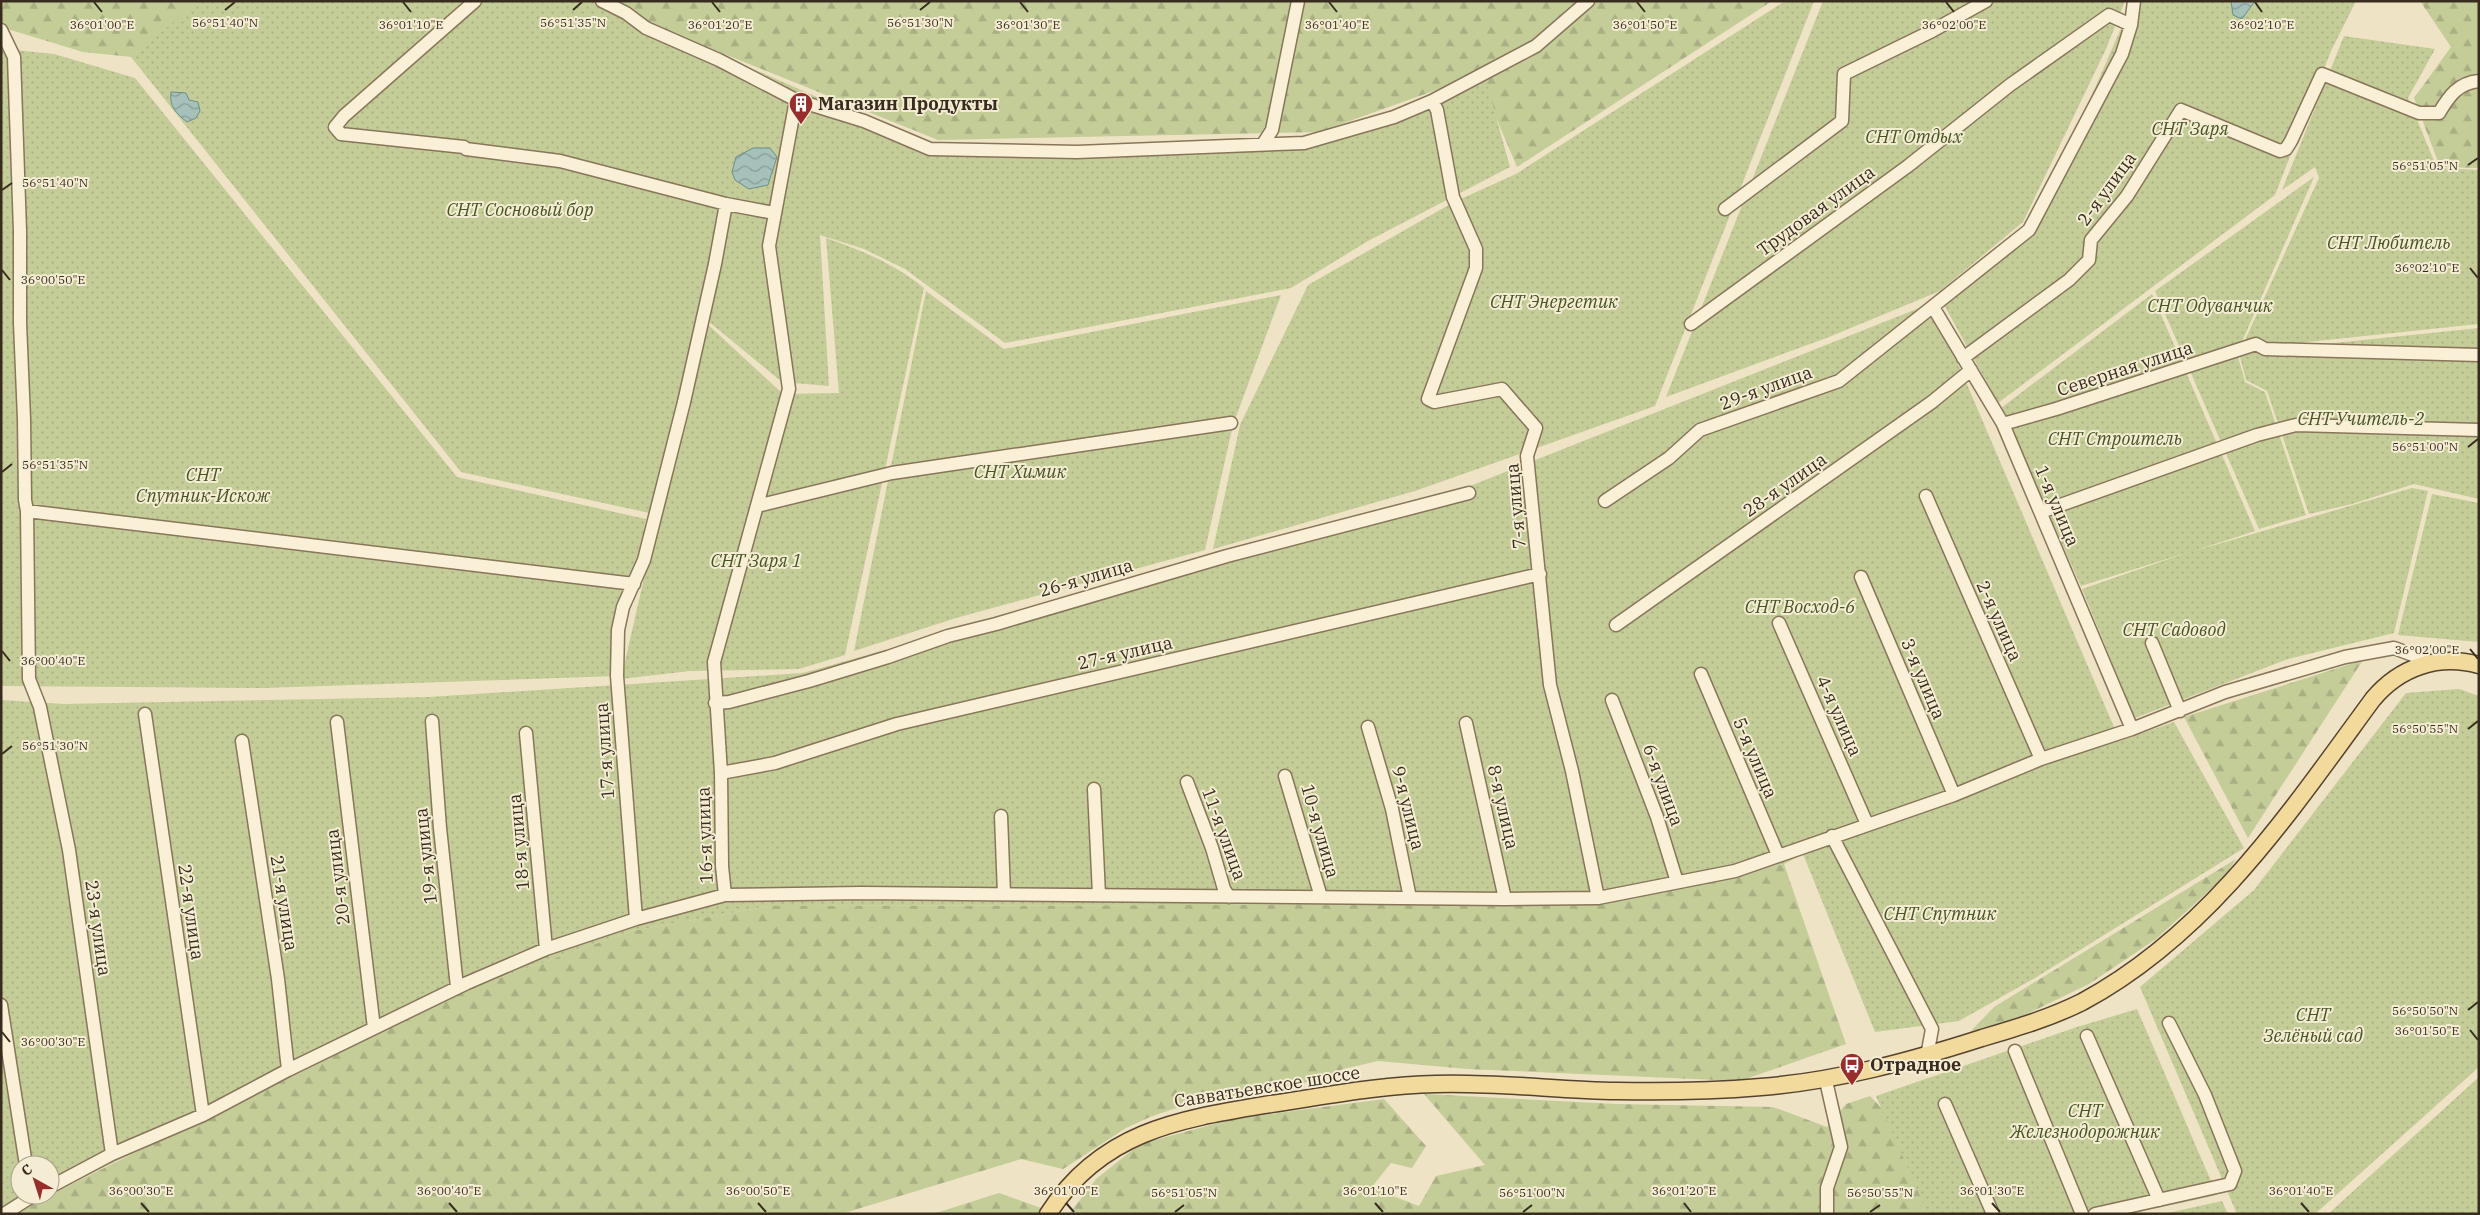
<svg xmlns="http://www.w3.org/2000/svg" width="2480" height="1215" font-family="'IBM Plex Serif',serif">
  <defs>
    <pattern id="forest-firs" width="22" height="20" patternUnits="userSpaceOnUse" patternTransform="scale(1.25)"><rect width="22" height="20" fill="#c4cc98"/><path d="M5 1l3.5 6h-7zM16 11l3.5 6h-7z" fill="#a9af83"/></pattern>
    <pattern id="garden-dots" width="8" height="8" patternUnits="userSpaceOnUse" patternTransform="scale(1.25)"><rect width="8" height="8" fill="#c4cc98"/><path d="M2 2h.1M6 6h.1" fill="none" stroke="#a9af83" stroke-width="1.8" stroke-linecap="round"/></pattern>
    <pattern id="water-waves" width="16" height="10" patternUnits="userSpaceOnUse" patternTransform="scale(1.25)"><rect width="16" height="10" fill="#a6c1ba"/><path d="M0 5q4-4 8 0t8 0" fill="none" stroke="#889d97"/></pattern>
  </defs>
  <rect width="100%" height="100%" fill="#eee3c4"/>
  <!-- forest -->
  <path fill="url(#forest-firs)" d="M 1,1 L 207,1 L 151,59 L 83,52 L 1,27 Z
    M 607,1 L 1772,1 L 1517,167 L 1478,75 L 1319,132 L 938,140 L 647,23 Z
    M 2420,1 L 2479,1 L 2479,168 L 2440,167 L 2414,98 L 2451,47 Z
    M 2363,660 L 2248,838 L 2184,717 Z
    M 2236,859 L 2224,877 L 2156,939 L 2089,984 L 2002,1026 L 1971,1031 L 1994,1007 Z
    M 1784,864 L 1846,1044 L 1740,1081 L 1468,1069 L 1378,1061 L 1343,1069 L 1313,1081 L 1173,1109 L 1150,1117 L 1126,1128 L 1063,1169 L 1021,1159 L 841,1214 L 12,1214 L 451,995 L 632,931 L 770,906 L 1578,904 Z
    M 1424,1094 L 1616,1104 L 1773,1107 L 1827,1127 L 1846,1104 L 1870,1096 L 1909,1136 L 1939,1214 L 1069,1214 L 1096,1179 L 1140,1144 L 1233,1119 L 1384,1099 L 1426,1146 L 1412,1168 L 1391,1163 L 1371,1188 L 1419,1206 L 1436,1176 L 1485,1165 Z
    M 999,1193 L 1041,1208 L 1038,1214 L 933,1214 Z"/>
  <!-- garden -->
  <path fill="url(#garden-dots)" d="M 199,1 L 599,1 L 928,146 L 1309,148 L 1485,77 L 1510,167 L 1368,241 L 1291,288 L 1005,343 L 905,269 L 864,249 L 820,235 L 829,386 L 782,382 L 702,316 L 654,514 L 461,472 L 131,57 Z
    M 1785,1 L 1814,1 L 1655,406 L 1415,491 L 1213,549 L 1240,425 L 1308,285 L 1454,202 L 1516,174 Z
    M 1823,1 L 2125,1 L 2106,49 L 2023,222 L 1940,291 L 1829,337 L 1666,397 Z
    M 2133,1 L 2356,1 L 2331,51 L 2275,195 L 1998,403 L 1942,301 L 2038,218 Z
    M 2344,36 L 2435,49 L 2408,98 L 2437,168 L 2479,170 L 2479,324 L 2241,349 L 2319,178 L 2315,167 L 2282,190 Z
    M 5,49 L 54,54 L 135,78 L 457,477 L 646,519 L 617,676 L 263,688 L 1,686 L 1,50 Z
    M 2314,177 L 2237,353 L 2245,382 L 2265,392 L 2306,515 L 2259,529 L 2155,291 Z
    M 826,238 C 861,250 895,264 924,288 L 845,655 L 799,669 L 690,671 L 621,679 L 703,320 L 783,394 L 839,393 Z
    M 926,291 L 1004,349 L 1281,295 L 1233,425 L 1205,550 L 956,618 L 854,651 Z
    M 2152,294 L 2255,531 L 2194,551 L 2412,488 L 2428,491 L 2394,633 L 2288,659 L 2135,718 L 2082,589 L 2189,552 L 2081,586 L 2001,408 Z
    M 1932,303 L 2120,741 L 2174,722 L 2244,848 L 2035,978 L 1959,1021 L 1875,1032 L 1803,854 L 1784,864 L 1578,904 L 770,906 L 632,931 L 451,995 L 50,1194 L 50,1165 L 20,1165 L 20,1195 L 48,1195 L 12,1214 L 1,1214 L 1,700 L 64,704 L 429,697 L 803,673 L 1470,486 Z
    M 2479,328 L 2479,499 L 2414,484 L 2352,504 L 2309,514 L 2267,391 L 2246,380 L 2239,353 Z
    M 2432,494 L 2479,503 L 2479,642 L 2398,635 Z
    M 2459,689 L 2479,696 L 2479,1067 L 2315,1214 L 2237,1214 L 2140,987 L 2254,890 L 2406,693 Z
    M 2137,1009 L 2217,1195 L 2130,1214 L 1928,1214 L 1876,1096 L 2077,1027 Z
    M 2479,1077 L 2479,1214 L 2328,1214 Z
    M 2222,1201 L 2228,1214 L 2163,1214 Z"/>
  <!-- water -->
  <path fill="url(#water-waves)" stroke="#6d8f88" d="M 2231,1 L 2255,1 L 2242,19 L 2233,15 Z
    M 171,92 L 186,93 L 189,100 L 198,102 L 200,111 L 196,118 L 187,122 C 176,113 169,107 171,92 Z
    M 753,148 L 770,148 L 777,157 L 768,185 L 749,189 L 735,180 L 732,172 L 736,157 Z"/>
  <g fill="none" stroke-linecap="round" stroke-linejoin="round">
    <defs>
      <path id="minor" d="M 475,1 L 344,116 L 335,127 L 341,134 L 464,147 L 466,149 L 560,161 L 726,204
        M 602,1 L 626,13 L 646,28 L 719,60 L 796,100 L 864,121 L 930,149 L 1077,152 L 1304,143 L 1394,117 L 1432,101 L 1536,46 L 1588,1
        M 1,30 L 14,57 L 20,231 L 20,323 L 24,419 L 25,500 L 27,511 L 29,679 L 40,707 L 69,850 L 112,1154
        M 1432,101 L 1437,110 L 1453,197 L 1476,249 L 1476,268 L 1428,399 L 1434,402 L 1502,389 L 1536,428 L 1527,456 L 1550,685 L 1572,771 L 1598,898
        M 1263,144 L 1272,130 L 1298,1
        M 1725,209 L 1842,121 L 1844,74 L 1932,31 L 1986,1
        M 1933,307 L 2003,424 L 2132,729
        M 1691,324 L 1908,166 L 2010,85 L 2109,15 L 2131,25
        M 1963,358 L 2069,280 L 2089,260 L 2091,240 L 2127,196 L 2181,110 L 2280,151 L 2286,149 L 2291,141 L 2322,74 L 2419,113 L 2439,113 C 2449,96 2458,83 2479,81
        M 2003,424 L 2056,409 L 2256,344 L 2265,349 L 2479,355
        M 1926,496 L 2041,759
        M 1605,501 L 1669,458 L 1700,430 L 1839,381 L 2029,230 L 2122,54 L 2131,25 L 2134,1
        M 757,506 L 892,473 L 1231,423
        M 27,511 L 634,584
        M 2041,512 L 2257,435 L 2296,425 L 2479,430
        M 1861,577 L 1954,795
        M 1779,623 L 1867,824
        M 1616,625 L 1932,402 L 1971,370
        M 2152,643 L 2180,711
        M 1701,674 L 1778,855
        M 1612,700 L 1657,817 L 1677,882
        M 715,703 L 729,702 L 809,681 L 888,657 L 948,636 L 996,624 L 1227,556 L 1469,493
        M 145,714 L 203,1115
        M 432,721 L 440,828 L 457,987
        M 337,722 L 374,1028
        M 1466,723 L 1505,899
        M 1368,727 L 1392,809 L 1410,898
        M 526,733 L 546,949
        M 242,741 L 278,979 L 288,1070
        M 721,773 L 775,763 L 897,724 L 1540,574
        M 1285,776 L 1321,897
        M 1187,782 L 1212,848 L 1224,889 L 1229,897
        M 1094,789 L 1099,895
        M 1001,816 L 1004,894
        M 1832,836 L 1932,1029 L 1927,1056
        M 725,895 L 722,866 L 721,773 L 714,662 L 789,389 L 769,246 L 796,100
        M 636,919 L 617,676 L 618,630 L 623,607 L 644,560 L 684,402 L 715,264 L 726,204 L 774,213
        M 1,1005 L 26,1165
        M 2087,1036 L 2159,1200
        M 2015,1051 L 2082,1214
        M 1826,1081 L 1841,1147 L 1827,1188 L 1827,1214
        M 1945,1104 L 1993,1214
        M 50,1187 L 112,1154 L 203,1115 L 288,1070 L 467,983 L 546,949 L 636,919 L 725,895 L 861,893 L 1505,899 L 1598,898 L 1735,871 L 1954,795 L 2041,759 L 2132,729 L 2225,692 L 2345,657 L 2394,648 L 2421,658 L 2423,664
        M 4,1214 L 34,1195
        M 2095,1214 L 2230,1184 L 2235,1171 L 2205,1095 L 2169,1023"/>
      <path id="major" d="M 1048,1214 C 1102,1130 1181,1119 1271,1104 C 1325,1096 1381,1085 1436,1084 C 1496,1082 1557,1090 1617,1091 C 1665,1092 1714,1091 1761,1087 C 1837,1081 1910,1061 1982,1038 C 2016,1028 2050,1018 2082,1002 C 2209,934 2290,812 2373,699 C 2400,667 2438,654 2479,665"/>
    </defs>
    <!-- minor casing -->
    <use href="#minor" stroke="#88755a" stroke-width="15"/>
    <!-- major casing -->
    <use href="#major" stroke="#56432f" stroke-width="19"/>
    <!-- minor -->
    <use href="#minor" stroke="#f9f0d7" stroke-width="12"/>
    <!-- major -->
    <use href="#major" stroke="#f1da9c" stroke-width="16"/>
  </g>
  <!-- ticks -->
  <path fill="none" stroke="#382c1e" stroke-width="2" d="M 94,2 L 102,12M 403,2 L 411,12M 712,2 L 720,12M 1020,2 L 1028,12M 1329,2 L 1337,12M 1637,2 L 1645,12M 1946,2 L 1954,12M 2255,2 L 2262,12M 225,10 L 235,2M 573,10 L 582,2M 920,10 L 930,2M 2468,165 L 2478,158M 2,190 L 12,183M 2470,268 L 2478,278M 2,270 L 10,280M 2468,447 L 2478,439M 2,472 L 12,464M 2470,649 L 2478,659M 2,651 L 10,661M 2468,729 L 2478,721M 2,754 L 12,746M 2468,1010 L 2478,1002M 2470,1030 L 2478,1040M 2,1032 L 10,1042M 141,1203 L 149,1212M 449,1203 L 457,1212M 758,1203 L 766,1212M 1066,1203 L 1074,1212M 1375,1203 L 1383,1212M 1684,1203 L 1691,1212M 1992,1203 L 2000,1212M 2301,1203 L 2309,1212M 1175,1212 L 1184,1205M 1523,1212 L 1532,1205M 1870,1212 L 1880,1205"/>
  <!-- icons -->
  <defs>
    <symbol id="building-pin" viewBox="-11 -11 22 30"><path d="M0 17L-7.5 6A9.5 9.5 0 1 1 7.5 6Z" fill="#972e2b" stroke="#f5edd3"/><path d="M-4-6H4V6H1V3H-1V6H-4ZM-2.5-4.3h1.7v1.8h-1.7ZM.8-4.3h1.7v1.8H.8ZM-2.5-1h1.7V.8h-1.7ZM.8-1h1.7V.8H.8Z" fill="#fff"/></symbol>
    <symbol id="bus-pin" viewBox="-11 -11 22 30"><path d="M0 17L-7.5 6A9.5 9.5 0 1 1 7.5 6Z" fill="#972e2b" stroke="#f5edd3"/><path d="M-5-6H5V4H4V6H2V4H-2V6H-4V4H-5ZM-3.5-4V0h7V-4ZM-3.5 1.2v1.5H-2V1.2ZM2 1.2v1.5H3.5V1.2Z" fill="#fff"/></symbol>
  </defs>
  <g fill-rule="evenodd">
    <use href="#building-pin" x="787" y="90" width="28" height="38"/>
    <use href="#bus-pin" x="1838" y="1051" width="28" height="38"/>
  </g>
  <g text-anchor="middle" stroke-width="4" stroke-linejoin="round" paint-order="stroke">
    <!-- poi labels -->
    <g font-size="18" font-weight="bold" fill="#382c1e" stroke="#f5edd3" text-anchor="start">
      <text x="818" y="110">Магазин Продукты</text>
      <text x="1870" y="1071">Отрадное</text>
    </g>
    <!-- park labels -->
    <g font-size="18" font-style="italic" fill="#475525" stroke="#f5edd3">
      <text x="2190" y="135">СНТ Заря</text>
      <text x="1914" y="143">СНТ Отдых</text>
      <text x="520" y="216">СНТ Сосновый бор</text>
      <text x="2389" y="249">СНТ Любитель</text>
      <text x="1554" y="308">СНТ Энергетик</text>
      <text x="2210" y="312">СНТ Одуванчик</text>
      <text x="2361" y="425">СНТ Учитель-2</text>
      <text x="2115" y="445">СНТ Строитель</text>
      <text x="1020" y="478">СНТ Химик</text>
      <text x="203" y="481">СНТ<tspan x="203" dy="21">Спутник-Искож</tspan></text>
      <text x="756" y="567">СНТ Заря 1</text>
      <text x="1800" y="613">СНТ Восход-6</text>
      <text x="2174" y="636">СНТ Садовод</text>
      <text x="1940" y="920">СНТ Спутник</text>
      <text x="2313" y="1021">СНТ<tspan x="2313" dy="21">Зелёный сад</tspan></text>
      <text x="2085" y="1117">СНТ<tspan x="2085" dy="21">Железнодорожник</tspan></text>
    </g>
    <!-- street labels -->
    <g font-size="18" fill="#382c1e" stroke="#f5edd3">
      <text transform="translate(2107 189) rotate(-54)" y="6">2-я улица</text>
      <text transform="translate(1816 211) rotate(-36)" y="6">Трудовая улица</text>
      <text transform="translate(2125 369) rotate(-18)" y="6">Северная улица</text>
      <text transform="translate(1766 388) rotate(-20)" y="6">29-я улица</text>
      <text transform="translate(1785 485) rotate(-35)" y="6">28-я улица</text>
      <text transform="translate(1516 506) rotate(-95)" y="6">7-я улица</text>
      <text transform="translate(2057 506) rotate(67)" y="6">1-я улица</text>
      <text transform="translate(1086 578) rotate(-16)" y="6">26-я улица</text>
      <text transform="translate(1999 621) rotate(66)" y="6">2-я улица</text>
      <text transform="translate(1125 653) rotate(-13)" y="6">27-я улица</text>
      <text transform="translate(1923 679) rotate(67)" y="6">3-я улица</text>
      <text transform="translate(1839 716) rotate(66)" y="6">4-я улица</text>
      <text transform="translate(605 751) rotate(-94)" y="6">17-я улица</text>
      <text transform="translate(1755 758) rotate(67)" y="6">5-я улица</text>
      <text transform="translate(1663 785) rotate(70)" y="6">6-я улица</text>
      <text transform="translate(1503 807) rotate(77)" y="6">8-я улица</text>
      <text transform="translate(1408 808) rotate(76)" y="6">9-я улица</text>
      <text transform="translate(1320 831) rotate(74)" y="6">10-я улица</text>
      <text transform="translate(1224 834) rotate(70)" y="6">11-я улица</text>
      <text transform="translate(705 835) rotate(-92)" y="6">16-я улица</text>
      <text transform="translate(519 842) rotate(-95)" y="6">18-я улица</text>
      <text transform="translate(426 856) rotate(-96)" y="6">19-я улица</text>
      <text transform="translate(338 877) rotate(-97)" y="6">20-я улица</text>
      <text transform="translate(284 903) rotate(81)" y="6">21-я улица</text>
      <text transform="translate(191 912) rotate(82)" y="6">22-я улица</text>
      <text transform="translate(98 928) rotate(82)" y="6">23-я улица</text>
      <text transform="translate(1267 1087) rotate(-9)" y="6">Савватьевское шоссе</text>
    </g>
  </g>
  <g font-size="12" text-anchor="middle" fill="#382c1e" stroke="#f5edd3" stroke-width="4" stroke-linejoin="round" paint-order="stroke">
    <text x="225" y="27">56°51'40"N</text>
    <text x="573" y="27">56°51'35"N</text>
    <text x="920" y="27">56°51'30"N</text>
    <text x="102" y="29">36°01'00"E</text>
    <text x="411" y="29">36°01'10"E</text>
    <text x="720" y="29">36°01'20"E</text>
    <text x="1028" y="29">36°01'30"E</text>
    <text x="1337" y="29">36°01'40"E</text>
    <text x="1645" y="29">36°01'50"E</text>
    <text x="1954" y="29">36°02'00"E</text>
    <text x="2262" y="29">36°02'10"E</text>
    <text x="2425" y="170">56°51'05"N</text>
    <text x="55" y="187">56°51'40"N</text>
    <text x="2427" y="272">36°02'10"E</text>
    <text x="53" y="284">36°00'50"E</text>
    <text x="2425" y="451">56°51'00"N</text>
    <text x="55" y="469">56°51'35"N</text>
    <text x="2427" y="654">36°02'00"E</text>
    <text x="53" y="665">36°00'40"E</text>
    <text x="2425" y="733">56°50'55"N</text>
    <text x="55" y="750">56°51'30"N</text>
    <text x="2425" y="1015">56°50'50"N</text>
    <text x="2427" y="1035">36°01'50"E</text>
    <text x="53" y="1046">36°00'30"E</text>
    <text x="141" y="1195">36°00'30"E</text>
    <text x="449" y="1195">36°00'40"E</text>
    <text x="758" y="1195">36°00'50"E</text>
    <text x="1066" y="1195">36°01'00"E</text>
    <text x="1375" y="1195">36°01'10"E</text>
    <text x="1684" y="1195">36°01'20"E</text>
    <text x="1992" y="1195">36°01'30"E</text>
    <text x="2301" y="1195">36°01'40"E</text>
    <text x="1184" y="1197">56°51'05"N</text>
    <text x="1532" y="1197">56°51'00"N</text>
    <text x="1880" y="1197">56°50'55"N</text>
  </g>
  <!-- border -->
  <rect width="2480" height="1215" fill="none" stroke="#382c1e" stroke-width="5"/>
  <!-- north arrow -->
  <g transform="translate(35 1180) rotate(321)"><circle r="24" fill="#f5edd3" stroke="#a9a08b"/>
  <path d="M0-4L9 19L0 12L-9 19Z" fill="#972e2b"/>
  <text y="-8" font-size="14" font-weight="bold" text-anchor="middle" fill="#382c1e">С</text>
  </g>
</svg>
